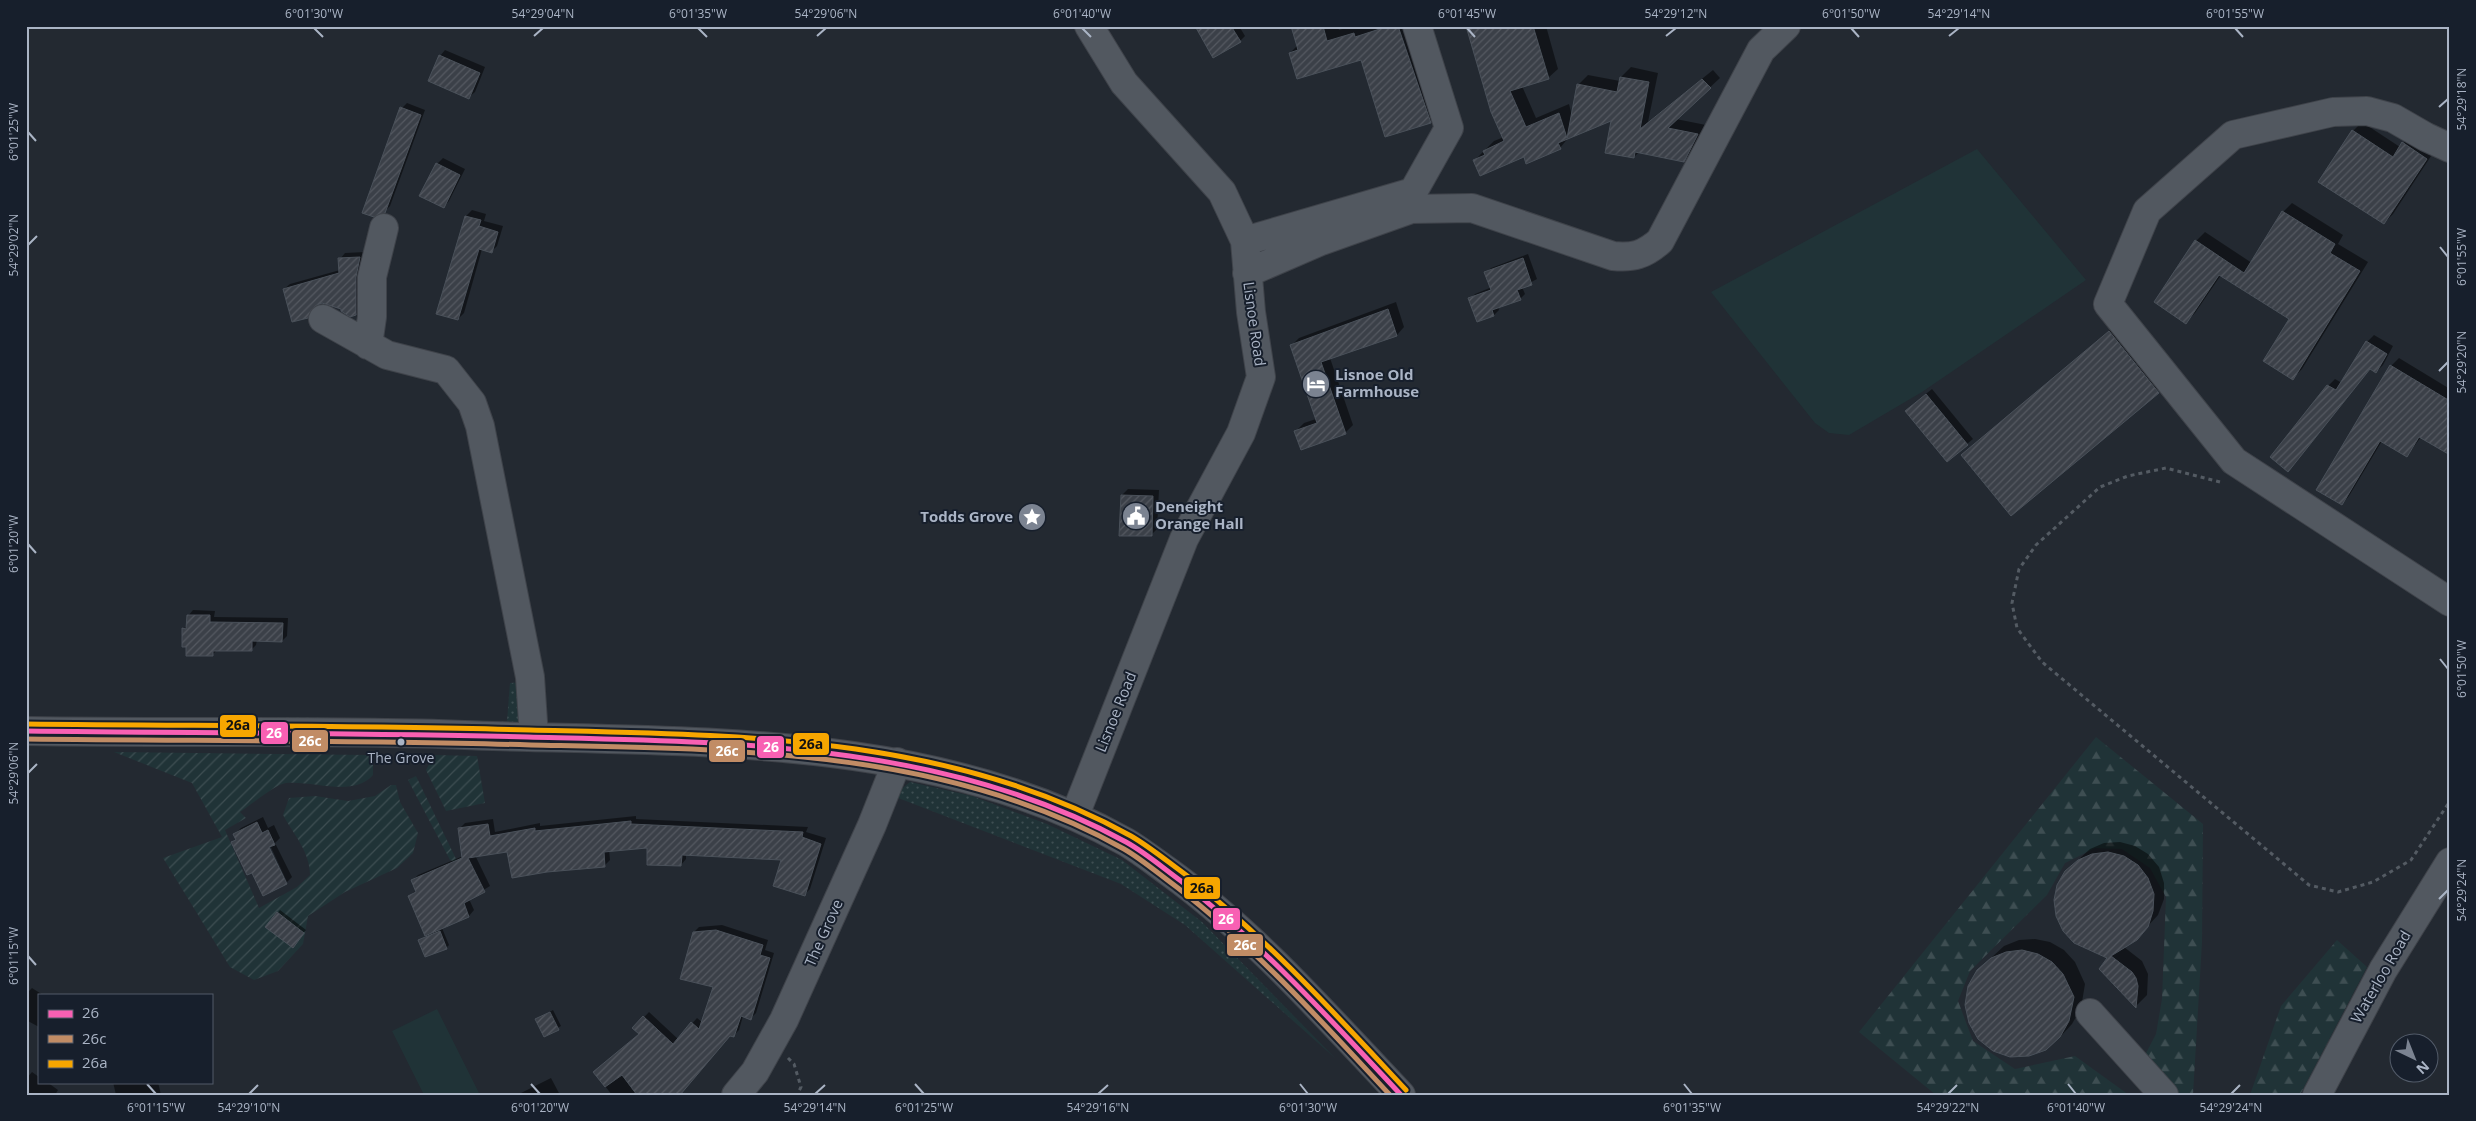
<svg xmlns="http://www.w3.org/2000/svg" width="2476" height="1121" font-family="'Open Sans',sans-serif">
  <defs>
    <pattern id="grass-dots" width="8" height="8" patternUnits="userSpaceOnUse" patternTransform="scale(1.25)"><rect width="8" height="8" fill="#203337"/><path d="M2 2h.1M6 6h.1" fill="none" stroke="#3e4e52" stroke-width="1.8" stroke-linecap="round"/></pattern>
    <pattern id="forest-firs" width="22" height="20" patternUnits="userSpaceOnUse" patternTransform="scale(1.25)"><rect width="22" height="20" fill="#203337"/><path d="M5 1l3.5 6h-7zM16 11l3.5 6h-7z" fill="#3e4e52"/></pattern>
    <pattern id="garden-furrows" width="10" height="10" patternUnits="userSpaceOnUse" patternTransform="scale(1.25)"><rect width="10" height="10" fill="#203337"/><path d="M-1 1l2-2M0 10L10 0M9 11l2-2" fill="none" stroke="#3e4e52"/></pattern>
    <pattern id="building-hatch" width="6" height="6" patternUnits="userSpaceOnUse" patternTransform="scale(1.25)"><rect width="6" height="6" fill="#3b4048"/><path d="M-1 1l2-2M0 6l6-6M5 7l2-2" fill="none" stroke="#555961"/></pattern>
  </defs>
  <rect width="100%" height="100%" fill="#232931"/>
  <!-- grass -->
  <path fill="url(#grass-dots)" d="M 527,682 L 524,723 L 505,727 L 283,723 L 277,717 L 507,721 L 510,683 Z
    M 910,782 L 972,796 L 1047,824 L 1122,860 L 1202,922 L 1335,1058 L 1185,925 L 1121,884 L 893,796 Z"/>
  <!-- forest -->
  <path fill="url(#forest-firs)" d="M 2096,737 L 2203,824 L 2202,942 L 2193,1095 L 2151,1095 L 2145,1055 L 2156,1034 L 2162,999 L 2166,897 L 2150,868 L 2122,849 L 2095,848 L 2065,863 L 2047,895 L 1970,971 L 1958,1001 L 1973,1041 L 2015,1069 L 2075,1056 L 2129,1095 L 1936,1095 L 1859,1032 Z
    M 2337,940 L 2367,967 L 2300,1095 L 2250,1095 L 2281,1006 Z"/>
  <!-- garden -->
  <path fill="url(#garden-furrows)" d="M 114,752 L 368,755 L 373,762 L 373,775 C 353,798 313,780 286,783 C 276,784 251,805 240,812 L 246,818 L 225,830 L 259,908 L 297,887 L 310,875 C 310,852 294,835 283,815 L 289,798 L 315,796 L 348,801 L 375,796 L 391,785 L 396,785 L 400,802 L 418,833 L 413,853 L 397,868 L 345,892 L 308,916 L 303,944 L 278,971 L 254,980 L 230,967 L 163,858 L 222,837 L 192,783 Z
    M 434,755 L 477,756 L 485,803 L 446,811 L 426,770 Z
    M 416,776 L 458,863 L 450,860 L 408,780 Z"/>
  <!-- pitch -->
  <path fill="#203337" d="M 1977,149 L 2086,280 L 1922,392 L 1849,435 L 1829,433 L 1815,423 L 1711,292 Z
    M 437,1009 L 480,1095 L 424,1095 L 392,1031 Z"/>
  <!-- shadow -->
  <path fill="#0007" d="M 1196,26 L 1239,26 L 1245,36 L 1240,41 Z
    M 1292,26 L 1338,26 L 1339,30 L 1352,26 L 1414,26 L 1442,110 L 1430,122 L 1362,58 L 1290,53 L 1298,45 Z
    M 1467,26 L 1546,26 L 1558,69 L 1548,78 L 1522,86 L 1536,118 L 1569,104 L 1572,116 L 1578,85 L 1588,75 L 1620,81 L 1621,77 L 1631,67 L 1658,73 L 1648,122 L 1713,70 L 1720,78 L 1676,119 L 1706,125 L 1694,150 L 1684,160 L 1639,152 L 1634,157 L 1613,119 L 1569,137 L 1560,148 L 1524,156 L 1475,160 L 1494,141 L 1504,137 Z
    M 445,50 L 485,67 L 475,92 L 469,97 L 440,56 Z
    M 407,103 L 425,110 L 390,206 L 384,212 L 402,108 Z
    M 2362,122 L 2400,147 L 2412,134 L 2435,150 L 2393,214 L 2384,223 L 2353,131 Z
    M 443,158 L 465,169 L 449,201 L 444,207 L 437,164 Z
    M 2292,203 L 2343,235 L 2338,244 L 2368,262 L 2302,369 L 2293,378 L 2291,318 L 2221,275 L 2195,313 L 2186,322 L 2196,241 L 2205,232 L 2252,263 L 2283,212 Z
    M 472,210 L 486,214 L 484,221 L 503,226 L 497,246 L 491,252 L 482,249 L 464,313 L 458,319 L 438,313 L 466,216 Z
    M 365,252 L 362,308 L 356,314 L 322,302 L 317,304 L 307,317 L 284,289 L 290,284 L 340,270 L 340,259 L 345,253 Z
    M 1528,254 L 1537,279 L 1522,287 L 1525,294 L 1520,299 L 1498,307 L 1499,310 L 1494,315 L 1478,320 L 1470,299 L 1475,294 L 1492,287 L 1486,273 L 1491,268 Z
    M 1396,302 L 1404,327 L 1397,335 L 1330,358 L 1353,425 L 1345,433 L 1296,431 L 1304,423 L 1316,419 L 1291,346 L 1299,338 Z
    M 2122,320 L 2170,380 L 2011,514 L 1962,455 Z
    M 2374,335 L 2393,346 L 2383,365 L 2376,372 L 2370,368 L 2288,470 L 2328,386 L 2335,379 L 2342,383 L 2367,342 Z
    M 2399,358 L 2450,389 L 2450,452 L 2421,437 L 2407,456 L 2382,441 L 2349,496 L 2342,504 L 2318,490 L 2391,366 Z
    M 1932,389 L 1973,439 L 1967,444 L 1912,405 Z
    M 1128,489 L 1159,490 L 1157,529 L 1151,535 L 1122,495 Z
    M 193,610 L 215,611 L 214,617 L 288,618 L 287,636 L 282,641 L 257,640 L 256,645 L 251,650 L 218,649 L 212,655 L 187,646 L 183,629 L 188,625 L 188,616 Z
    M 636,816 L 636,819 L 808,827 L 806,832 L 826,838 L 810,889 L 805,894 L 782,859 L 686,854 L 686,859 L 681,865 L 649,847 L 609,850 L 610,860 L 604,866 L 508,850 L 475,855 L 490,886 L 469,899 L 474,910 L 469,916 L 442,928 L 449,945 L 446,948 L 420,940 L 427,936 L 409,896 L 417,890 L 413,880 L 418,875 L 463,856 L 459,829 L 465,823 L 493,819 L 495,832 L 540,823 L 540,826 Z
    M 263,817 L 268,828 L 274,825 L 280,838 L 275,843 L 292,877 L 287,882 L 268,841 L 265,842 L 287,883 L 263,894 L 252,871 L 232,842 L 237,838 L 235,834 L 241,828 Z
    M 2120,842 L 2135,846 L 2148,854 L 2159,867 L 2164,883 L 2164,899 L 2158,915 L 2136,939 L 2124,947 L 2142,961 L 2148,974 L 2147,995 L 2136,1006 L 2109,958 L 2066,871 L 2090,849 L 2104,843 Z
    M 280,910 L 306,930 L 295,944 L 267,927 Z
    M 722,925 L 768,940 L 765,950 L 774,953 L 756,1013 L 751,1018 L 743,1016 L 739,1030 L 734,1035 L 730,1034 L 677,1095 L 612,1095 L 594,1072 L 640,1033 L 634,1028 L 649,1012 L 678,1039 L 697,1018 L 703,1023 L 714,987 L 694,932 L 699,927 Z
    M 2035,939 L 2050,942 L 2064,950 L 2075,962 L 2085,984 L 2081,1008 L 2072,1024 L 2060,1037 L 1991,958 L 2004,946 L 2019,940 Z
    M 32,988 L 43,995 L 39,995 L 39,1027 L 26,1020 L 26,994 Z
    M 553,1010 L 561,1026 L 545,1035 L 537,1019 Z
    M 32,1072 L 39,1077 L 39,1082 L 47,1082 L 58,1090 L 55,1095 L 26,1095 L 26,1079 Z
    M 551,1078 L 560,1095 L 520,1095 L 521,1093 Z
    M 113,1082 L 158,1082 L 161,1095 L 116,1095 Z"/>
  <!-- building -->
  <path fill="url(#building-hatch)" stroke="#4a515a" d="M 1195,26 L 1231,26 L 1241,42 L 1213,58 Z
    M 1291,26 L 1323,26 L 1327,41 L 1354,33 L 1355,37 L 1389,26 L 1398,26 L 1431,123 L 1385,137 L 1361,60 L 1297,79 L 1289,53 L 1298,50 Z
    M 1466,26 L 1533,26 L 1549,79 L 1510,91 L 1526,127 L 1559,113 L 1567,138 L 1577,84 L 1617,92 L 1620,77 L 1649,82 L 1640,129 L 1702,79 L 1711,88 L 1668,128 L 1698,134 L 1684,162 L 1635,152 L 1634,158 L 1605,153 L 1611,121 L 1558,143 L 1561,149 L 1526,164 L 1524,157 L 1480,176 L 1473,160 L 1485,155 L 1483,151 L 1504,141 L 1491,112 Z
    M 439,55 L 480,73 L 469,99 L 428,81 Z
    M 400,107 L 421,115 L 385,213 L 374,217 L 362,213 Z
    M 2352,130 L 2393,157 L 2402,142 L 2427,159 L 2384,224 L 2318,182 Z
    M 436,163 L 460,175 L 444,208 L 419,196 Z
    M 2282,211 L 2335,244 L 2330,253 L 2360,271 L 2293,380 L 2263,361 L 2289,319 L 2219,275 L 2186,324 L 2154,302 L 2195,240 L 2244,273 Z
    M 465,216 L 481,220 L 479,226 L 498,232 L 492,253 L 479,249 L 458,320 L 436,314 Z
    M 360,257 L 356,277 L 356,315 L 350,317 L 341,311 L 341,309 L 322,303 L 315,306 L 308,318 L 292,322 L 283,289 L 339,273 L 338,258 Z
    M 1523,258 L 1532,285 L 1517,290 L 1521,300 L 1492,310 L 1494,316 L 1477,322 L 1468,298 L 1491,290 L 1484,272 Z
    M 1388,309 L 1397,336 L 1321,362 L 1346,434 L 1301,450 L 1294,431 L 1317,423 L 1290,345 Z
    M 2109,331 L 2159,393 L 2011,516 L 1961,455 Z
    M 2366,341 L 2387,354 L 2376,373 L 2370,369 L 2288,472 L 2270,457 L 2327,385 L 2336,390 Z
    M 2390,365 L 2450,401 L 2450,455 L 2419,437 L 2407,457 L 2380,441 L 2342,505 L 2316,490 Z
    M 1926,394 L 1968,445 L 1947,462 L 1905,411 Z
    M 1121,495 L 1153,496 L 1152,536 L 1119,536 Z
    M 187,615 L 210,615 L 210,622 L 283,623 L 282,642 L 252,641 L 252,651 L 213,651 L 213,656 L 186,656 L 186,647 L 182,647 L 182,628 L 186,629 Z
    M 631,821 L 631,824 L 803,832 L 802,837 L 821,844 L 805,896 L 773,886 L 781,860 L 682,855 L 681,866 L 647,865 L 647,848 L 604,852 L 605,867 L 547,872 L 512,878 L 507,852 L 468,858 L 485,892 L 464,903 L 469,917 L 425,936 L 408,896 L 416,892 L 411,880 L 462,858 L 458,828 L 488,824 L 490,836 L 535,828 L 535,831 Z
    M 257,822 L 262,833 L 268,830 L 275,845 L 269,847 L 287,884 L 263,896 L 252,873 L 247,875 L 231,842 L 236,840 L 233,834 Z
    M 2108,852 L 2124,856 L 2138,865 L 2148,878 L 2154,894 L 2153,911 L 2148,927 L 2137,940 L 2111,956 L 2132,972 L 2136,978 L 2138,986 L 2136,1008 L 2099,969 L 2107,958 L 2074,943 L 2063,931 L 2056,916 L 2054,900 L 2057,885 L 2065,871 L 2078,860 L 2092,854 Z
    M 277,912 L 304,933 L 293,948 L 265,927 Z
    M 716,930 L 763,945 L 760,955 L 770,958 L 751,1020 L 741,1016 L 734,1037 L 730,1036 L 680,1095 L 637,1095 L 622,1075 L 605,1087 L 593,1072 L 639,1034 L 632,1028 L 643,1016 L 673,1044 L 691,1022 L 699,1029 L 713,987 L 680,979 L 693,932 Z
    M 440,931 L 447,949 L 425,957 L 418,940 Z
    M 2022,950 L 2038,954 L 2052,962 L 2063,974 L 2074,997 L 2069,1021 L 2060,1037 L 2046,1050 L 2029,1056 L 2010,1057 L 1993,1051 L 1978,1039 L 1969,1023 L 1965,1005 L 1968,986 L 1977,970 L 1991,958 L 2006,952 Z
    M 550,1012 L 559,1030 L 544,1037 L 535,1019 Z"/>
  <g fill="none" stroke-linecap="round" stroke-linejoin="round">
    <defs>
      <path id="minor" d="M 2450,148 L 2426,137 L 2393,118 L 2367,111 L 2333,112 L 2233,135 L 2147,211 L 2108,304 L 2234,461 L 2450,602
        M 1245,241 L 1413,192 L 1449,128 L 1417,26
        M 1247,273 L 1321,241 L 1411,209 L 1472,208 L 1613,256 C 1633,258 1644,255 1660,241 L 1761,50 L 1786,26
        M 323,319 L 387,355 L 446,370 L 472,403 L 480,426 L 530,677 L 534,737
        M 368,345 L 372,317 L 372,277 L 384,228
        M 26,731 C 146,733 266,731 386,733 C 433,733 481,736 528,737 C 729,742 946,741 1126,842 C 1141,851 1155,862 1169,872 C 1256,935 1327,1017 1401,1095
        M 1075,815 L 1184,539 L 1241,433 L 1261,377 L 1251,312 L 1245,241 L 1222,192 L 1124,83 L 1089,26
        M 2090,1013 L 2164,1095
        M 736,1095 L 755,1072 L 784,1020 L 872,825 L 897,762
        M 2317,1095 L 2383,970 L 2450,862"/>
    </defs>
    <!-- minor casing -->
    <use href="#minor" stroke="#3f434a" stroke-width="30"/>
    <!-- path -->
    <path stroke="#545b63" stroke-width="3" stroke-dasharray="4 4" stroke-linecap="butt" d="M 2220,482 L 2166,468 L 2128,476 L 2100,487 L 2036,545 L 2019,569 L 2012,603 L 2017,628 L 2042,662 L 2309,885 L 2338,892 L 2373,882 L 2411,860 L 2450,801
      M 788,1058 L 794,1064 L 801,1087 L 797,1095"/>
    <!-- minor -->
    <use href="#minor" stroke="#525860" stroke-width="28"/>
    <defs>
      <path id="bus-1" d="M 26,731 C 193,733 361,733 528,737 C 730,742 944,742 1126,842 C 1146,853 1163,868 1181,881 C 1262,944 1331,1020 1401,1095"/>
      <path id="bus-2" d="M 26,739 C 194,741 363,740 531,745 C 730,749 945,748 1124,849 C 1143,860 1160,875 1178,888 C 1257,949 1323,1023 1390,1095"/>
      <path id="bus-3" d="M 26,724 C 194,726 362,725 530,730 C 732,735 949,734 1131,836 C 1150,847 1168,862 1186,875 C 1267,938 1336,1015 1406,1090"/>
    </defs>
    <!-- bus-1 casing -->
    <use href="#bus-1" stroke="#171f2c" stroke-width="9"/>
    <!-- bus-2 casing -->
    <use href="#bus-2" stroke="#171f2c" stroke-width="9"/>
    <!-- bus-3 casing -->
    <use href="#bus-3" stroke="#171f2c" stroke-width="9"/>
    <!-- bus-1 -->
    <use href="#bus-1" stroke="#f860b3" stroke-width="5"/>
    <!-- bus-2 -->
    <use href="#bus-2" stroke="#c18c65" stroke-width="5"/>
    <!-- bus-3 -->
    <use href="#bus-3" stroke="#f7a600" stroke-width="5"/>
  </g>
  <!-- ticks -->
  <path fill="none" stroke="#aab4c5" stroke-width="2" d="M 314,28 L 323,37M 698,28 L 707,37M 1082,28 L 1091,37M 1467,28 L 1475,37M 1851,28 L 1859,37M 2235,28 L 2243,37M 534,36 L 543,28M 817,36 L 826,28M 1666,36 L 1676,28M 1949,36 L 1959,28M 2439,107 L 2448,99M 28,132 L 36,141M 28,245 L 37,236M 2440,247 L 2448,257M 2439,371 L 2448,362M 28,544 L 36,553M 2440,659 L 2448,669M 28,773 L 37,764M 2439,899 L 2448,890M 28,956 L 36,965M 147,1084 L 156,1094M 531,1084 L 540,1094M 915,1084 L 924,1094M 1300,1084 L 1308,1094M 1684,1084 L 1692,1094M 2068,1084 L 2076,1094M 249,1094 L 258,1085M 815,1094 L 825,1085M 1098,1094 L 1108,1085M 1948,1094 L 1957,1085M 2231,1094 L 2240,1085"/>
  <!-- icons -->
  <defs>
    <symbol id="hotel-disc" viewBox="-11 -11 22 22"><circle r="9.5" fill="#7b8391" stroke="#171f2c"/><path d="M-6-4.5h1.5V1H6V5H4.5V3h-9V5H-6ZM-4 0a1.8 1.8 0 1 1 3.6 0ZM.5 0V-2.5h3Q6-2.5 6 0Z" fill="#fff"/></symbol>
    <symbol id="civic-disc" viewBox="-11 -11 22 22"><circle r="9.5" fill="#7b8391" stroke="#171f2c"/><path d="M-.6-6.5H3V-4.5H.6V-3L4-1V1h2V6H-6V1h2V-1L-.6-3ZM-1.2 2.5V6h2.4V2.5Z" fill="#fff"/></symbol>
    <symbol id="sight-disc" viewBox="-11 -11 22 22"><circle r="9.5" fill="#7b8391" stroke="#171f2c"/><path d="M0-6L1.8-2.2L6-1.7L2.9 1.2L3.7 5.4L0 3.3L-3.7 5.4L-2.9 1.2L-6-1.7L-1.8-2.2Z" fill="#fff"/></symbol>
  </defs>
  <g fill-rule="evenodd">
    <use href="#hotel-disc" x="1300" y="368" width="32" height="32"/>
    <use href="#civic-disc" x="1120" y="500" width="32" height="32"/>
    <use href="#sight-disc" x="1016" y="501" width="32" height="32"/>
  </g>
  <!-- markers -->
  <circle fill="#aab4c5" stroke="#171f2c" stroke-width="2" cx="401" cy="742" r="4.5"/>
  <g text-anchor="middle" stroke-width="4" stroke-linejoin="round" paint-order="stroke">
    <!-- bus labels -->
    <g font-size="14" fill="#aab4c5" stroke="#171f2c">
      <text x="401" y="763">The Grove</text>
    </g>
    <!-- street labels -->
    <g font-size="15" fill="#aab4c5" stroke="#171f2c">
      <text transform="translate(1254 324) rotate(82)" y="5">Lisnoe Road</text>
      <text transform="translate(1116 712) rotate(-68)" y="5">Lisnoe Road</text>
      <text transform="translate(824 933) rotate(-66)" y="5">The Grove</text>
      <text transform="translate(2381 977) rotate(-60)" y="5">Waterloo Road</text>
    </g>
    <!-- poi labels -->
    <g font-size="15" font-weight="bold" fill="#aab4c5" stroke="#171f2c" text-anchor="start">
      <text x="1335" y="380">Lisnoe Old<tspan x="1335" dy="17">Farmhouse</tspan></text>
      <text x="1155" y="512">Deneight<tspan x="1155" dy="17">Orange Hall</tspan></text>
      <text x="1013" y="522" text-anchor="end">Todds Grove</text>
    </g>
  </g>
  <g stroke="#171f2c" stroke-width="2">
    <rect x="219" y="714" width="38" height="24" rx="5" fill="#f7a600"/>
    <rect x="260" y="721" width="29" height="24" rx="5" fill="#f860b3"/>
    <rect x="291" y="729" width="38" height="24" rx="5" fill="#c18c65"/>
    <rect x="792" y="732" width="38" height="24" rx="5" fill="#f7a600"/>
    <rect x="756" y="735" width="29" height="24" rx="5" fill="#f860b3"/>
    <rect x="708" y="739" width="38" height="24" rx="5" fill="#c18c65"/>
    <rect x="1183" y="876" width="38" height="24" rx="5" fill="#f7a600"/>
    <rect x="1212" y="907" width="29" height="24" rx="5" fill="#f860b3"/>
    <rect x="1226" y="933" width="38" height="24" rx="5" fill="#c18c65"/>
  </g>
  <g font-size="14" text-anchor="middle" font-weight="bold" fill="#fff">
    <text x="274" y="738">26</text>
    <text x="310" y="746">26c</text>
    <text x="771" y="752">26</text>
    <text x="727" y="756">26c</text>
    <text x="1226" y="924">26</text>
    <text x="1245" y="950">26c</text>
  </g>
  <g font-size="14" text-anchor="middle" font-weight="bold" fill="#111">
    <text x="238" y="730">26a</text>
    <text x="811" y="749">26a</text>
    <text x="1202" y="893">26a</text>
  </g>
  <!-- border -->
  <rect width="2476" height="1121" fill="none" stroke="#171f2c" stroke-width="55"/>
  <!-- legend -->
  <rect x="38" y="994" width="175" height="90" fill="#171f2c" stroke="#525b69"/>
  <rect x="48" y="1010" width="25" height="8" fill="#f860b3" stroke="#525b69"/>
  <text x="82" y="1018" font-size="15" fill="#aab4c5">26</text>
  <rect x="48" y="1035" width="25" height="8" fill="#c18c65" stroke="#525b69"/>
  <text x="82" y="1044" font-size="15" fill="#aab4c5">26c</text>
  <rect x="48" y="1060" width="25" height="8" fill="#f7a600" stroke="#525b69"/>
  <text x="82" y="1068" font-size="15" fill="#aab4c5">26a</text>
  <!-- north arrow -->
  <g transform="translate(2414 1058) rotate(137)"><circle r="24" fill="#171f2c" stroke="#525b69"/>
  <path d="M0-4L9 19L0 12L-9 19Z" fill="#7b8391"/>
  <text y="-8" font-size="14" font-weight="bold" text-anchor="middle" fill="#aab4c5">N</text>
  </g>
  <rect x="28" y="28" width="2420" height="1066" fill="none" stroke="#aab4c5" stroke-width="2"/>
  <g font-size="12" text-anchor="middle" fill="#aab4c5">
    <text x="314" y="18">6°01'30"W</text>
    <text x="543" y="18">54°29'04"N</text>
    <text x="698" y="18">6°01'35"W</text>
    <text x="826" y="18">54°29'06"N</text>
    <text x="1082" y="18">6°01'40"W</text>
    <text x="1467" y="18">6°01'45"W</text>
    <text x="1676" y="18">54°29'12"N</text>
    <text x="1851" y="18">6°01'50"W</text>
    <text x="1959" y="18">54°29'14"N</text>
    <text x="2235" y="18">6°01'55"W</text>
    <text transform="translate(2462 99) rotate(-90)" y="4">54°29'18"N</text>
    <text transform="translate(14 132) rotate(-90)" y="4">6°01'25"W</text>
    <text transform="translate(14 245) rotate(-90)" y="4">54°29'02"N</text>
    <text transform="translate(2462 257) rotate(-90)" y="4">6°01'55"W</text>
    <text transform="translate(2462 362) rotate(-90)" y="4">54°29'20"N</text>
    <text transform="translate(14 544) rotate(-90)" y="4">6°01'20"W</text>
    <text transform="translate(2462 669) rotate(-90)" y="4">6°01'50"W</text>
    <text transform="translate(14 773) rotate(-90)" y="4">54°29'06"N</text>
    <text transform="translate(2462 890) rotate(-90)" y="4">54°29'24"N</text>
    <text transform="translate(14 956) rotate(-90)" y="4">6°01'15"W</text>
    <text x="156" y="1112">6°01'15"W</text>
    <text x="249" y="1112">54°29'10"N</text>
    <text x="540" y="1112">6°01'20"W</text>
    <text x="815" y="1112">54°29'14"N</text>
    <text x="924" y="1112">6°01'25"W</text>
    <text x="1098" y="1112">54°29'16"N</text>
    <text x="1308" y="1112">6°01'30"W</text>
    <text x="1692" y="1112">6°01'35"W</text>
    <text x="1948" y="1112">54°29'22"N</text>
    <text x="2076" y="1112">6°01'40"W</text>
    <text x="2231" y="1112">54°29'24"N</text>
  </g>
</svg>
